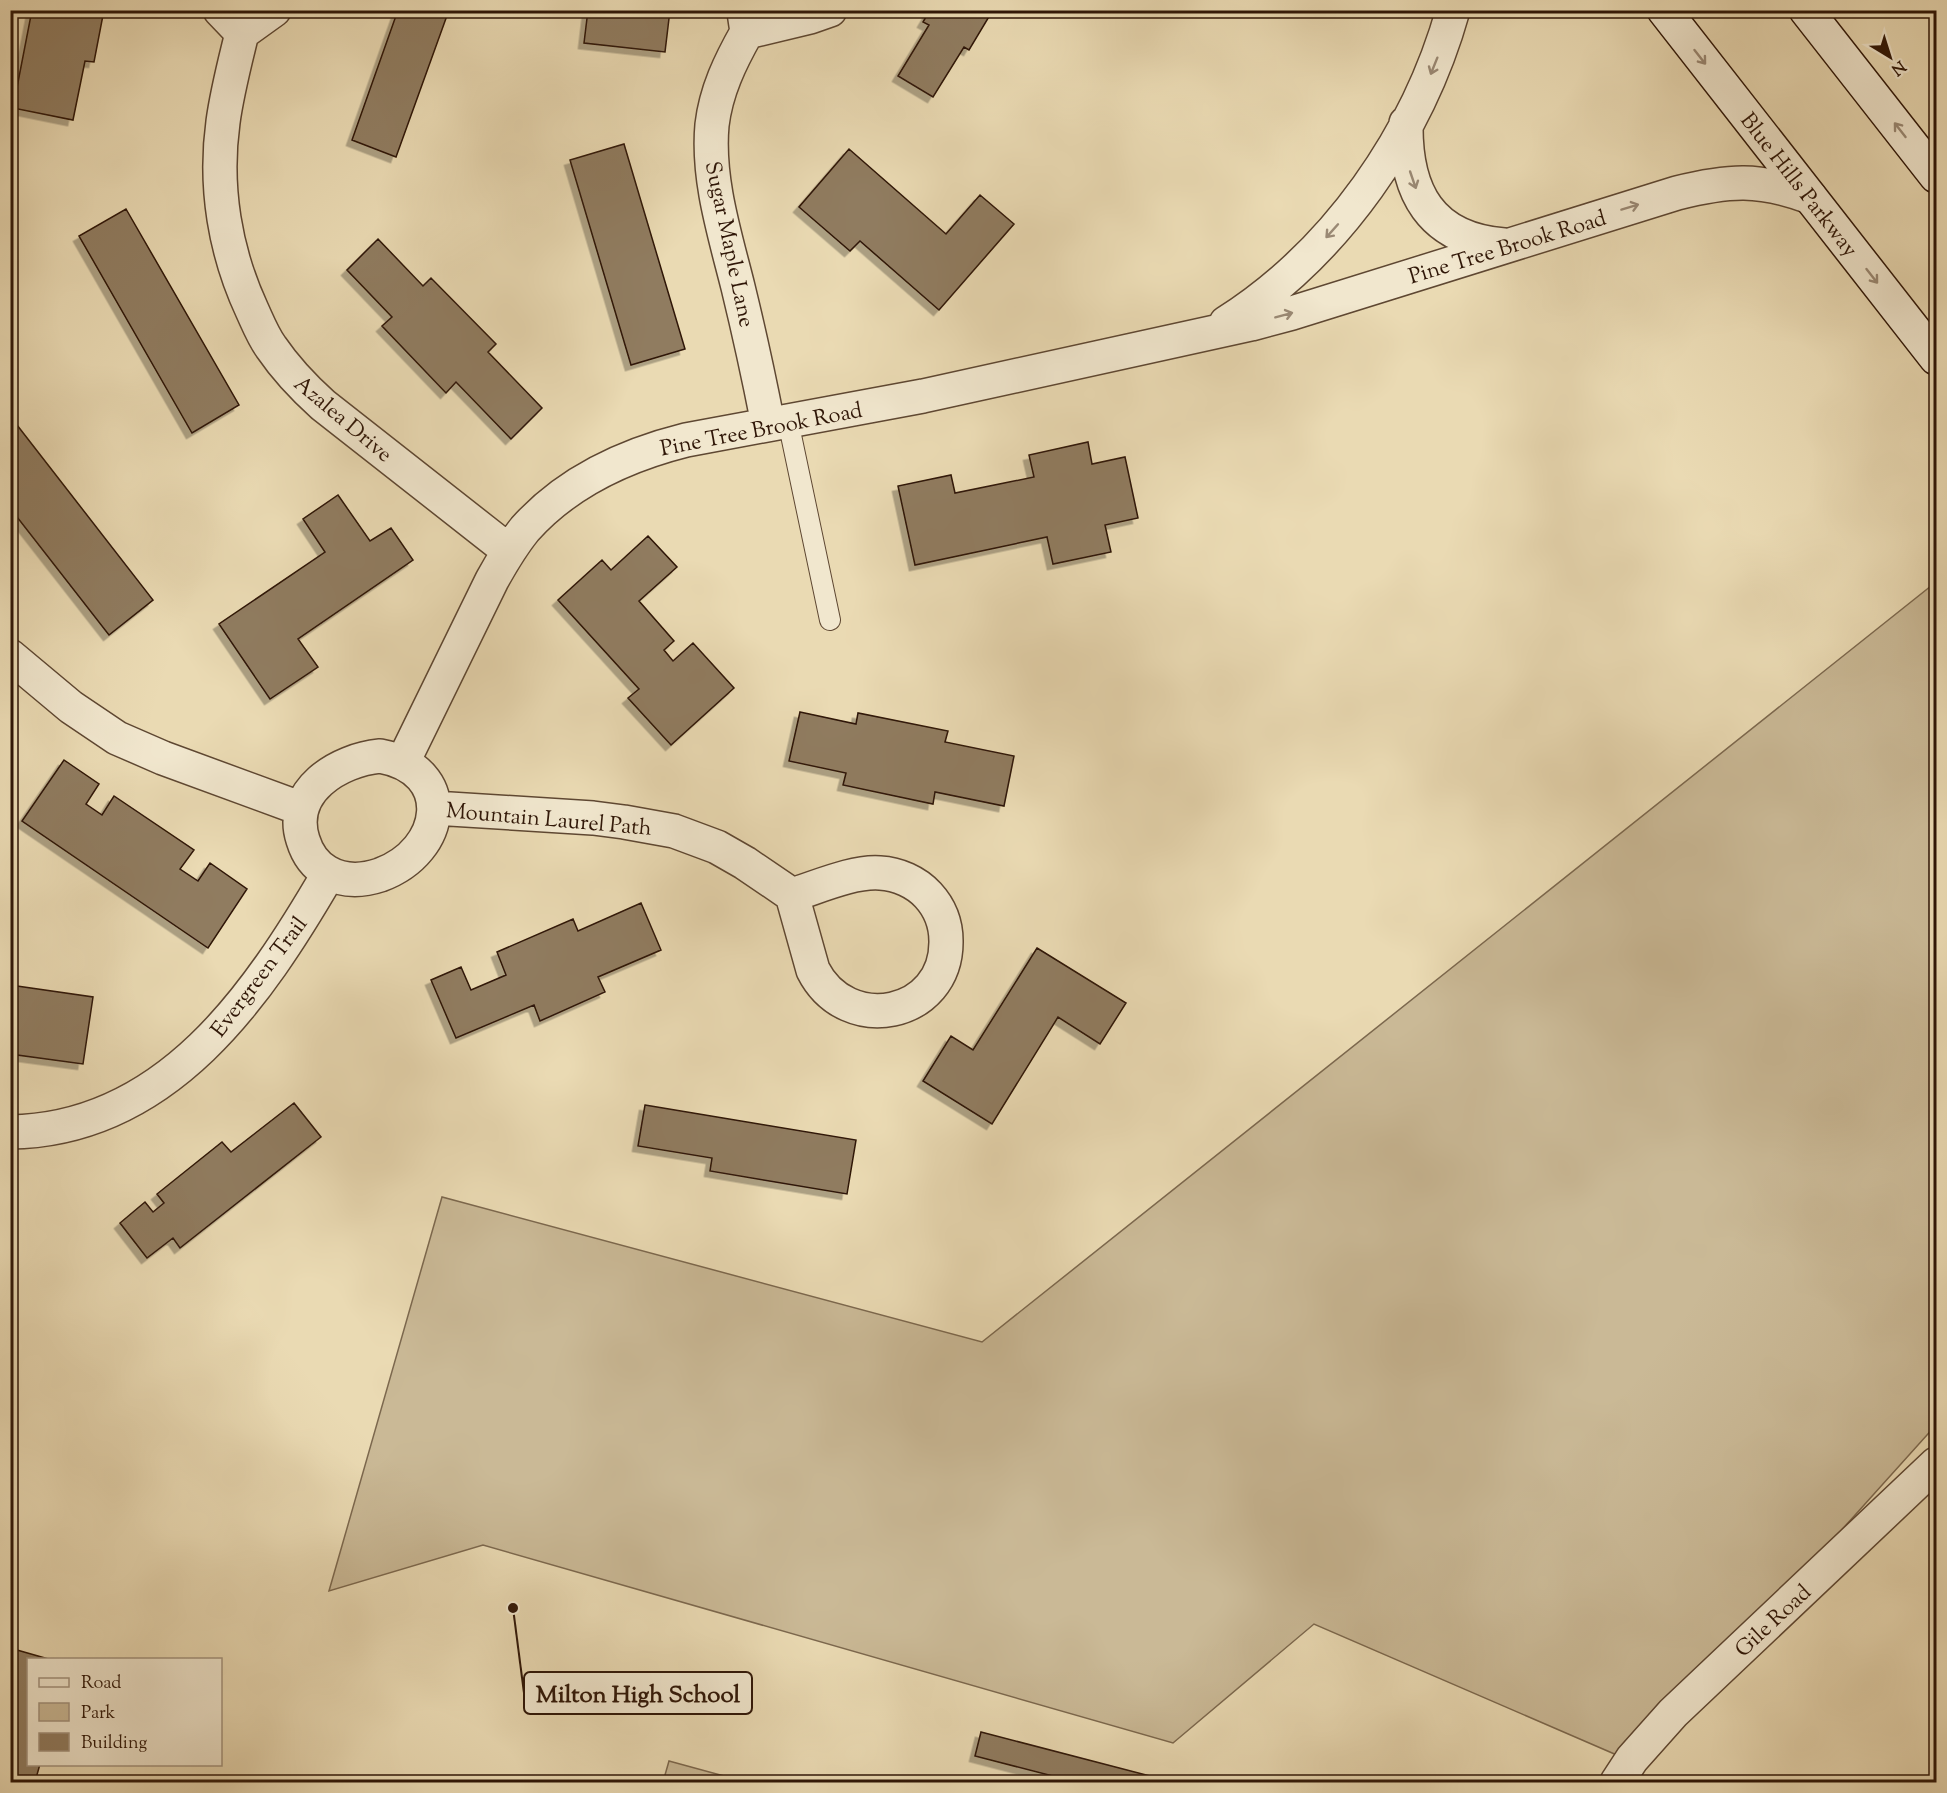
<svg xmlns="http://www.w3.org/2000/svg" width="1947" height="1793" font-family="'Sorts Mill Goudy',serif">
  <defs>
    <filter id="shadow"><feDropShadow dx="-5.5" dy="5.5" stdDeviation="0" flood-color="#0004"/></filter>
  </defs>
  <rect width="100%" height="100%" fill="#eadab3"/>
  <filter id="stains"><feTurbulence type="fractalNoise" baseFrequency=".00333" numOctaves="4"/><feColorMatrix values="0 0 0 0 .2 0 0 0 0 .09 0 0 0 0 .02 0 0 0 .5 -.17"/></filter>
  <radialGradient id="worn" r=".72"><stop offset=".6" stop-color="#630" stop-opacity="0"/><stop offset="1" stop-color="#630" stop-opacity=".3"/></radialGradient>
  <!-- green -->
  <path fill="#cab996" stroke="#7c684e" stroke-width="1.5" d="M 1936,582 L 1936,1425 L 1633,1762 L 1314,1624 L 1173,1743 L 483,1545 L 329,1591 L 442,1197 L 982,1342 Z
    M 669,1761 L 746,1782 L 663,1782 Z"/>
  <!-- building -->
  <path fill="#907c60" stroke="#2f1607" stroke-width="1.5" filter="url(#shadow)" d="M 32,10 L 104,10 L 94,62 L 85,61 L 73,120 L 13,108 Z
    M 398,10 L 449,10 L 396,157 L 352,140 Z
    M 588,10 L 670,10 L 665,52 L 584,43 Z
    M 930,10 L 993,10 L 969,50 L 964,47 L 933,97 L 898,76 L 929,25 L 923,22 Z
    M 624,144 L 685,349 L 631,365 L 570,160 Z
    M 849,149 L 946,234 L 980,195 L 1014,224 L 939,310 L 860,241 L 850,251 L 799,207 Z
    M 126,209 L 239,405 L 192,433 L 79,236 Z
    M 378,239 L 423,286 L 431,278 L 496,344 L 488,352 L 542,408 L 511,439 L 456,382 L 446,393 L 382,326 L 392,317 L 347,270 Z
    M 17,425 L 153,600 L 109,635 L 10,508 L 10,431 Z
    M 1088,442 L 1092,464 L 1125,457 L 1138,518 L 1105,525 L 1111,552 L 1053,564 L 1047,537 L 915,565 L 898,486 L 951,475 L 955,493 L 1034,477 L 1029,455 Z
    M 338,495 L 370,541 L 391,528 L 413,560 L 298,639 L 318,667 L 270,699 L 219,624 L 325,552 L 303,519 Z
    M 648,536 L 677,567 L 639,601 L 674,641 L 664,650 L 673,661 L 693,643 L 734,688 L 671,745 L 628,698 L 639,689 L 558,600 L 602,560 L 611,570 Z
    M 800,712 L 856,724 L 858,713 L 948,731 L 945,742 L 1014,756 L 1004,806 L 935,792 L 933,804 L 843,785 L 846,773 L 789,761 Z
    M 64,760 L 99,784 L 86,804 L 102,815 L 114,796 L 194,850 L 180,869 L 198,881 L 210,863 L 247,889 L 208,948 L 22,821 Z
    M 641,903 L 661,950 L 598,977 L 605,992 L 540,1021 L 534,1005 L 456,1038 L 431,980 L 461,967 L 471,990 L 506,975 L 497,952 L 573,919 L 578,931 Z
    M 1037,948 L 1126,1003 L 1100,1044 L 1058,1017 L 992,1124 L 923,1081 L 951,1036 L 973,1050 Z
    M 10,985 L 93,997 L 83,1064 L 10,1054 Z
    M 294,1103 L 321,1137 L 180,1248 L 173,1238 L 147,1258 L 120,1223 L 145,1202 L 153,1212 L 164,1203 L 157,1194 L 222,1142 L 231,1152 Z
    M 645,1105 L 856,1140 L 847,1194 L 710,1171 L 712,1158 L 638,1146 Z
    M 10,1194 L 14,1194 L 15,1246 L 10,1246 Z
    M 10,1648 L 52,1660 L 28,1660 L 28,1764 L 40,1764 L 35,1782 L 10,1782 Z
    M 981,1732 L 1154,1777 L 1153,1782 L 1076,1782 L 975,1756 Z"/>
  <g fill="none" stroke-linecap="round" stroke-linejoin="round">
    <defs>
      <path id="lane" d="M 788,421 L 830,620"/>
      <path id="street" d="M 220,10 L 242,33 L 274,10
        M 744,12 L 747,32 L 810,17 L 830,10
        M 747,32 C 730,62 716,91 712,125 C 707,179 725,235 738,287 C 749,332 759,378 768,424
        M 242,33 C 235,62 227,92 223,122 C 214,187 225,252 252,310 C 258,323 263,336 271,347 C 286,369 303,387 323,405 L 509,551
        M 1406,123 C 1405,192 1430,239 1504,245
        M 1226,323 C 1336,253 1418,135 1453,10
        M 10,656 L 71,707 L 117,738 L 163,758 L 302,809
        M 380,756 C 457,770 446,851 380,875 C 362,881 344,882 327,872 C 315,865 307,853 303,840 C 287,791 339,760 380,756 Z
        M 403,762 L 492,580 C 502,562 512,545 525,529 C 567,482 626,455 686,440 L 923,396 L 1251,324 L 1292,313 L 1677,193 C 1729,180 1759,178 1810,197
        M 434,808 L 593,818 L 624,822 L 674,831 L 717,847 L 745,863 L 792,895 L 813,970 C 847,1037 947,1017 946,941 C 946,924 940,908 928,895 C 916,882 898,874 880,873 C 853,871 818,887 792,895
        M 10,1132 C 167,1130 258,995 329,873
        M 1617,1782 L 1632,1759 L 1673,1713 L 1936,1464"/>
      <path id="secondary" d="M 1664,10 L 1936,358
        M 1806,10 L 1936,176"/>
    </defs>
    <!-- lane casing -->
    <use href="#lane" stroke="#5e4732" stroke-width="22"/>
    <!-- street casing -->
    <use href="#street" stroke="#5e4732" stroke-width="36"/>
    <!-- secondary casing -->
    <use href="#secondary" stroke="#2f1607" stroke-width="36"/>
    <!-- lane -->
    <use href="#lane" stroke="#f1e7ce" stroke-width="20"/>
    <!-- street -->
    <use href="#street" stroke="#f1e7ce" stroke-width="33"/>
    <!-- secondary -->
    <use href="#secondary" stroke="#f1e7ce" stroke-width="33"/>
  </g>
  <!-- one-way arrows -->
  <defs><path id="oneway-shaft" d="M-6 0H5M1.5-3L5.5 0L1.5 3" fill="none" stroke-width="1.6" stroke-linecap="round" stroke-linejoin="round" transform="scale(1.5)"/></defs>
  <g stroke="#9a8974">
    <use href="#oneway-shaft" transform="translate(1700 57) rotate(52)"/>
    <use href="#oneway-shaft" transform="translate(1434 66) rotate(112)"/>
    <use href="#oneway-shaft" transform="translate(1900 130) rotate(-128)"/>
    <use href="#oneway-shaft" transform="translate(1413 180) rotate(71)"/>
    <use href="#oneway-shaft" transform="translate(1630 207) rotate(-17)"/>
    <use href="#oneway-shaft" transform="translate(1332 231) rotate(132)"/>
    <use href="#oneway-shaft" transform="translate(1872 276) rotate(52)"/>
    <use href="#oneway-shaft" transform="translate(1284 315) rotate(-15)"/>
  </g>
  <g text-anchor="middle" stroke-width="6" stroke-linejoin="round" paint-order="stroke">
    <!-- street labels -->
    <g font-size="22" fill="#2f1607" stroke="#f1e7ce">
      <text transform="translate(1800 184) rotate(52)" y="8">Blue Hills Parkway</text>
      <text transform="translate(731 244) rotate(78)" y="8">Sugar Maple Lane</text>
      <text transform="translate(1507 246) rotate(-17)" y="8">Pine Tree Brook Road</text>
      <text transform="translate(344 418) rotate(40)" y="8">Azalea Drive</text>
      <text transform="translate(761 428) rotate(-11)" y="8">Pine Tree Brook Road</text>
      <text transform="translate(549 818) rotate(5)" y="8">Mountain Laurel Path</text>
      <text transform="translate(258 976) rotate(-53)" y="8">Evergreen Trail</text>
      <text transform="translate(1772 1620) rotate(-43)" y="8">Gile Road</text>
    </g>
  </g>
  <!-- callouts -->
  <path fill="none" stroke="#2f1607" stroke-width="2" d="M513 1608L524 1693"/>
  <circle fill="#2f1607" stroke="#f1e7ce" stroke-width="2" cx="513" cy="1608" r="6"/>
  <rect fill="#f1e7ce" stroke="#2f1607" stroke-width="2" x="524" y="1672" width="228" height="42" rx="6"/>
  <g font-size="24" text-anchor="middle" font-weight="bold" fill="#2f1607">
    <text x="638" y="1702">Milton High School</text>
  </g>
  <!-- margin -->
  <rect width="1947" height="1793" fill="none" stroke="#eadab3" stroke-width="36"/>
  <rect x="12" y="12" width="1923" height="1769" fill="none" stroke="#2f1607" stroke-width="3"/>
  <rect x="18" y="18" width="1911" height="1757" fill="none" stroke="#2f1607" stroke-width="1.5"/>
  <!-- legend -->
  <rect x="27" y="1658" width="195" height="108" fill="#f1e7ce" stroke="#a3937e" stroke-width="1.5"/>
  <rect x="39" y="1678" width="30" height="9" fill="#f1e7ce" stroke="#a3937e" stroke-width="1.5"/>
  <text x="81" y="1688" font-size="18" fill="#2f1607">Road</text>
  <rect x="39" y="1703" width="30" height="18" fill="#cab996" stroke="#a3937e" stroke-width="1.5"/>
  <text x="81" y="1718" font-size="18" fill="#2f1607">Park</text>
  <rect x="39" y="1733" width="30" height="18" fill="#907c60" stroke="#a3937e" stroke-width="1.5"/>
  <text x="81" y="1748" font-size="18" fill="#2f1607">Building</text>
  <!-- north arrow -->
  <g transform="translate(1890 57) rotate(142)" stroke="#f1e7ce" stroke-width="4.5" paint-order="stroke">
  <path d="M0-4.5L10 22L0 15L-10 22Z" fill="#2f1607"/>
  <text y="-9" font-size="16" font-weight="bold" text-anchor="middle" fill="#2f1607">N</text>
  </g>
  <rect width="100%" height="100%" filter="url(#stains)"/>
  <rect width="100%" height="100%" fill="url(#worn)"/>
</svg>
